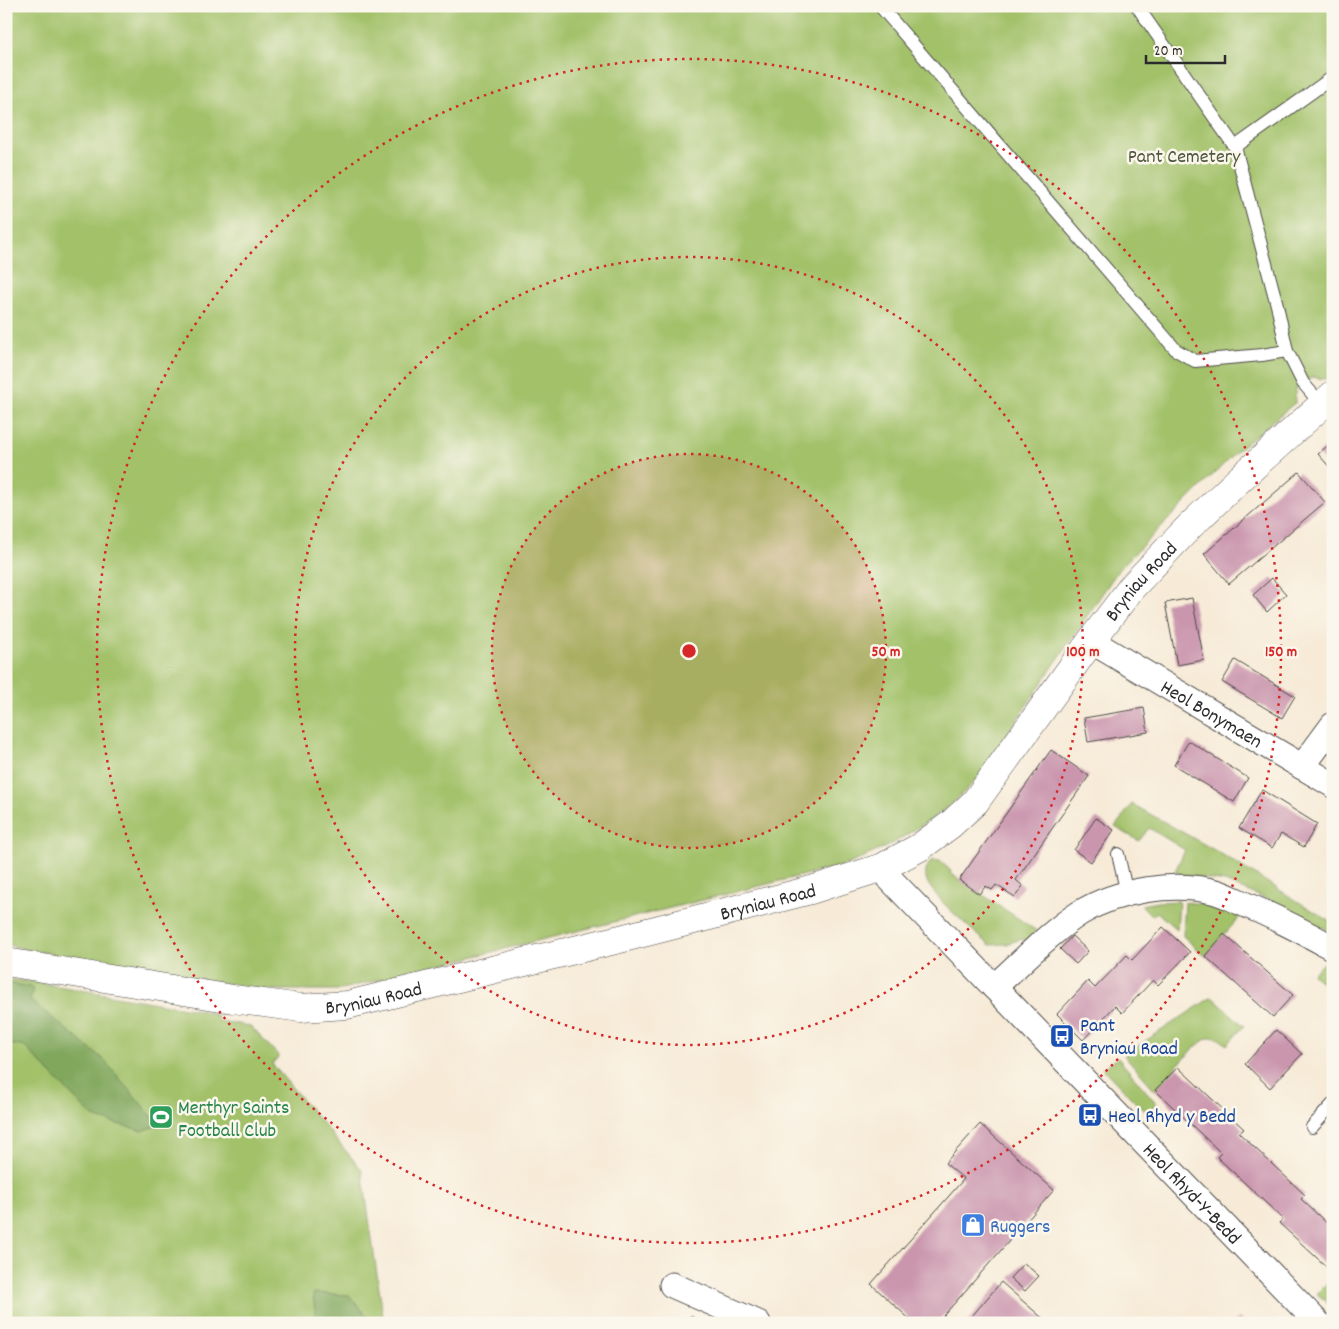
<svg xmlns="http://www.w3.org/2000/svg" width="1339" height="1329" font-family="Dekko,sans-serif">
  <rect width="100%" height="100%" fill="#fbf7ec"/>
  <filter id="ink" filterUnits="userSpaceOnUse"><feTurbulence type="fractalNoise" baseFrequency=".02" numOctaves="2"/><feDisplacementMap in="SourceGraphic" scale="10" xChannelSelector="R" yChannelSelector="G"/><feConvolveMatrix kernelMatrix="1 2 1 2 8 2 1 2 1" color-interpolation-filters="sRGB"/></filter>
  <filter id="wash" filterUnits="userSpaceOnUse"><feTurbulence type="fractalNoise" baseFrequency=".0096" numOctaves="4" result="noise"/><feDisplacementMap in="SourceGraphic" scale="20" xChannelSelector="R" yChannelSelector="G"/><feGaussianBlur stdDeviation="1.12" result="paint"/><feColorMatrix in="noise" values="0 0 0 0 0 0 0 0 0 0 0 0 0 0 0 0 0 1.4 0 .05"/><feComposite in="paint" operator="in"/></filter>
  <g filter="url(#wash)">
    <rect width="100%" height="100%" fill="#f7ebd8"/>
    <!-- green -->
    <path fill="#a2c169" stroke="#66764a" d="M 6,6 L 1333,6 L 1333,376 L 1325,379 L 1312,377 L 1295,390 L 1296,402 L 1240,448 L 1119,569 L 976,780 L 955,801 L 930,820 L 892,844 L 849,864 L 338,990 L 267,990 L 23,949 L 6,944 Z
      M 1132,804 L 1218,852 L 1333,923 L 1333,933 L 1271,901 L 1225,882 L 1179,874 L 1175,871 L 1185,850 L 1149,828 L 1139,841 L 1115,827 Z
      M 932,860 L 940,861 L 951,871 L 950,873 L 1037,931 L 1025,941 L 1021,939 L 1007,944 L 990,945 C 976,934 928,893 926,878 C 925,870 927,866 932,860 Z
      M 1179,901 L 1177,930 L 1157,912 L 1152,916 L 1141,905 L 1157,902 Z
      M 1185,902 L 1210,905 L 1240,917 L 1205,956 L 1183,936 Z
      M 1325,961 L 1333,964 L 1333,981 L 1327,987 L 1312,974 Z
      M 6,979 L 35,982 L 208,1012 L 217,1016 L 219,1021 L 250,1026 L 279,1056 L 272,1064 L 362,1170 L 384,1323 L 6,1323 Z
      M 1212,997 L 1244,1026 L 1227,1045 C 1221,1040 1217,1036 1209,1038 C 1199,1039 1164,1081 1155,1090 L 1124,1055 Z
      M 1118,1058 L 1157,1104 L 1146,1113 L 1102,1068 Z
      M 1333,1278 L 1333,1308 L 1317,1294 Z"/>
    <!-- forest -->
    <path fill="#81a75d" stroke="#566944" d="M 6,983 L 33,987 L 30,1000 L 104,1060 L 159,1125 L 142,1131 L 93,1117 L 25,1047 L 6,1043 Z
      M 313,1293 L 349,1295 L 373,1323 L 316,1323 Z"/>
    <g id="blocks">
      <!-- building -->
      <path fill="#ca96ae" d="M 1333,441 L 1333,471 L 1318,454 Z
        M 1299,472 L 1325,502 L 1229,584 L 1204,554 Z
        M 1272,578 L 1286,594 L 1267,612 L 1253,595 Z
        M 1192,598 L 1204,660 L 1177,665 L 1165,603 Z
        M 1235,660 L 1295,696 L 1282,718 L 1222,682 Z
        M 1144,708 L 1148,732 L 1088,742 L 1084,718 Z
        M 1189,741 L 1248,778 L 1234,802 L 1174,765 Z
        M 1051,750 L 1089,776 L 1016,880 L 1023,886 L 1015,897 L 996,885 L 992,890 L 986,886 L 979,894 L 959,880 Z
        M 1262,790 L 1317,824 L 1304,847 L 1281,834 L 1272,848 L 1239,828 Z
        M 1096,818 L 1114,830 L 1091,862 L 1074,850 Z
        M 1333,854 L 1333,866 L 1328,863 Z
        M 1163,927 L 1190,952 L 1158,985 L 1153,980 L 1122,1013 L 1115,1006 L 1083,1040 L 1057,1014 L 1088,981 L 1095,988 L 1127,955 L 1132,960 Z
        M 1224,934 L 1293,995 L 1273,1017 L 1205,956 Z
        M 1072,936 L 1088,951 L 1076,964 L 1060,949 Z
        M 1276,1030 L 1302,1054 L 1270,1088 L 1245,1064 Z
        M 1178,1067 L 1244,1129 L 1239,1133 L 1305,1195 L 1301,1199 L 1333,1229 L 1333,1265 L 1329,1269 L 1279,1223 L 1283,1219 L 1217,1157 L 1221,1153 L 1155,1090 Z
        M 980,1124 L 1054,1190 L 937,1323 L 914,1323 L 871,1284 L 964,1179 L 945,1163 Z
        M 1024,1263 L 1039,1276 L 1025,1291 L 1010,1278 Z
        M 1001,1282 L 1048,1323 L 966,1323 Z
        M 690,1316 L 705,1323 L 687,1323 Z
        M 1239,1318 L 1244,1323 L 1233,1323 Z"/>
    </g>
  </g>
  <g filter="url(#ink)">
    <use href="#blocks" fill-opacity="0" stroke="#4a4845" stroke-width="1"/>
    <g fill="none" stroke-linecap="round" stroke-linejoin="round">
      <defs>
        <path id="service" d="M 880,6 L 1176,350 L 1195,361 L 1262,355 L 1287,351
          M 1137,6 L 1235,147 L 1277,305 L 1287,351 L 1303,383 L 1321,404
          M 1235,147 L 1333,77
          M 1118,854 L 1127,894
          M 1312,1127 L 1333,1104"/>
        <g id="minor">
          <path id="s1" d="M 1091,641 L 1333,785"/>
          <path d="M 1302,767 L 1333,725"/>
          <path id="s2" d="M 883,867 L 890,879 L 1318,1323"/>
          <path d="M 994,987 C 1022,962 1049,933 1080,913 C 1117,890 1174,881 1216,892 C 1226,895 1235,900 1244,904 C 1275,917 1304,932 1333,948"/>
          <path d="M 672,1285 L 758,1323"/>
        </g>
        <g id="tertiary">
          <path id="s3" d="M 6,962 L 233,999 L 301,1008 L 347,1005 L 620,939 L 811,890 L 883,867 L 920,847 L 950,825 L 975,802 L 1091,641 L 1132,587 L 1190,526 L 1243,476 L 1333,395"/>
        </g>
      </defs>
      <!-- service casing -->
      <use href="#service" stroke="#4a4845" stroke-width="14"/>
      <!-- minor casing -->
      <use href="#minor" stroke="#4a4845" stroke-width="27"/>
      <!-- tertiary casing -->
      <use href="#tertiary" stroke="#4a4845" stroke-width="29"/>
      <!-- service -->
      <use href="#service" stroke="#fff" stroke-width="12"/>
      <!-- minor -->
      <use href="#minor" stroke="#fff" stroke-width="25"/>
      <!-- tertiary -->
      <use href="#tertiary" stroke="#fff" stroke-width="28"/>
    </g>
  </g>
  <!-- distance rings -->
  <circle cx="689" cy="651" r="197" fill="#d62828" fill-opacity=".12"/>
  <g fill="none" stroke="#d62828" stroke-width="2.5" stroke-dasharray="2.5 5">
    <circle cx="689" cy="651" r="197"/>
    <circle cx="689" cy="651" r="394"/>
    <circle cx="689" cy="651" r="592"/>
  </g>
  <!-- icons -->
  <defs>
    <symbol id="bus-square" viewBox="-11 -11 22 22"><rect x="-9" y="-9" width="18" height="18" rx="4" fill="#1a4fb4" stroke="#fbf7ec"/><path d="M-5-6H5V4H4V6H2V4H-2V6H-4V4H-5ZM-3.5-4V0h7V-4ZM-3.5 1.2v1.5H-2V1.2ZM2 1.2v1.5H3.5V1.2Z" fill="#fff"/></symbol>
    <symbol id="stadium-square" viewBox="-11 -11 22 22"><rect x="-9" y="-9" width="18" height="18" rx="4" fill="#2e9e5b" stroke="#fbf7ec"/><path d="M0-5a6.5 5 0 1 0 0 10a6.5 5 0 1 0 0-10ZM-3.5-1.8h7v3.6h-7Z" fill="#fff"/></symbol>
    <symbol id="shop-square" viewBox="-11 -11 22 22"><rect x="-9" y="-9" width="18" height="18" rx="4" fill="#3f7fe0" stroke="#fbf7ec"/><path d="M-5-2.5h2.3a2.7 3.5 0 0 1 5.4 0H5L5.5 6h-11ZM-1.5-2.5h3a1.5 2.3 0 0 0-3 0Z" fill="#fff"/></symbol>
  </defs>
  <g fill-rule="evenodd">
    <use href="#bus-square" x="1048" y="1022" width="28" height="28"/>
    <use href="#bus-square" x="1076" y="1101" width="28" height="28"/>
    <use href="#stadium-square" x="147" y="1103" width="28" height="28"/>
    <use href="#shop-square" x="959" y="1211" width="28" height="28"/>
  </g>
  <g text-anchor="middle" stroke-width="5" stroke-linejoin="round" paint-order="stroke">
    <!-- park labels -->
    <g font-size="20" fill="#4f583e" stroke="#fbf7ec">
      <text x="1184" y="162">Pant Cemetery</text>
    </g>
    <!-- street labels -->
    <g font-size="20" fill="#2b2b2b" stroke="#fbf7ec">
      <text dy="7" stroke="none"><textPath href="#s3" startOffset="1288">Bryniau Road</textPath></text>
      <text dy="7" stroke="none"><textPath href="#s1" startOffset="141">Heol Bonymaen</textPath></text>
      <text dy="7" stroke="none"><textPath href="#s3" startOffset="778">Bryniau Road</textPath></text>
      <text dy="7" stroke="none"><textPath href="#s3" startOffset="372">Bryniau Road</textPath></text>
      <text dy="7" stroke="none"><textPath href="#s2" startOffset="450">Heol Rhyd-Y-Bedd</textPath></text>
    </g>
    <!-- transit labels -->
    <g font-size="20" fill="#164399" stroke="#fbf7ec" text-anchor="start">
      <text x="1080" y="1031">Pant<tspan x="1080" dy="23">Bryniau Road</tspan></text>
      <text x="1108" y="1122">Heol Rhyd y Bedd</text>
    </g>
    <!-- leisure labels -->
    <g font-size="20" fill="#27864d" stroke="#fbf7ec" text-anchor="start">
      <text x="178" y="1113">Merthyr Saints<tspan x="178" dy="23">Football Club</tspan></text>
    </g>
    <!-- shop labels -->
    <g font-size="20" fill="#366cbe" stroke="#fbf7ec" text-anchor="start">
      <text x="990" y="1232">Ruggers</text>
    </g>
  </g>
  <circle cx="689" cy="651" r="8" fill="#d62828" stroke="#fbf7ec" stroke-width="2.5"/>
  <g font-size="15" text-anchor="middle" font-weight="bold" fill="#d62828" stroke="#fbf7ec" stroke-width="5" stroke-linejoin="round" paint-order="stroke">
    <text x="886" y="656">50 m</text>
    <text x="1083" y="656">100 m</text>
    <text x="1281" y="656">150 m</text>
  </g>
  <!-- margin -->
  <rect width="1339" height="1329" fill="none" stroke="#fbf7ec" stroke-width="25"/>
  <!-- scale -->
  <path d="M1146 55v8h79v-8" fill="none" stroke="#2b2b2b" stroke-width="2.5"/>
  <text x="1154" y="55" font-size="15" fill="#2b2b2b" stroke="#fbf7ec" stroke-width="4" paint-order="stroke">20 m</text>
</svg>
